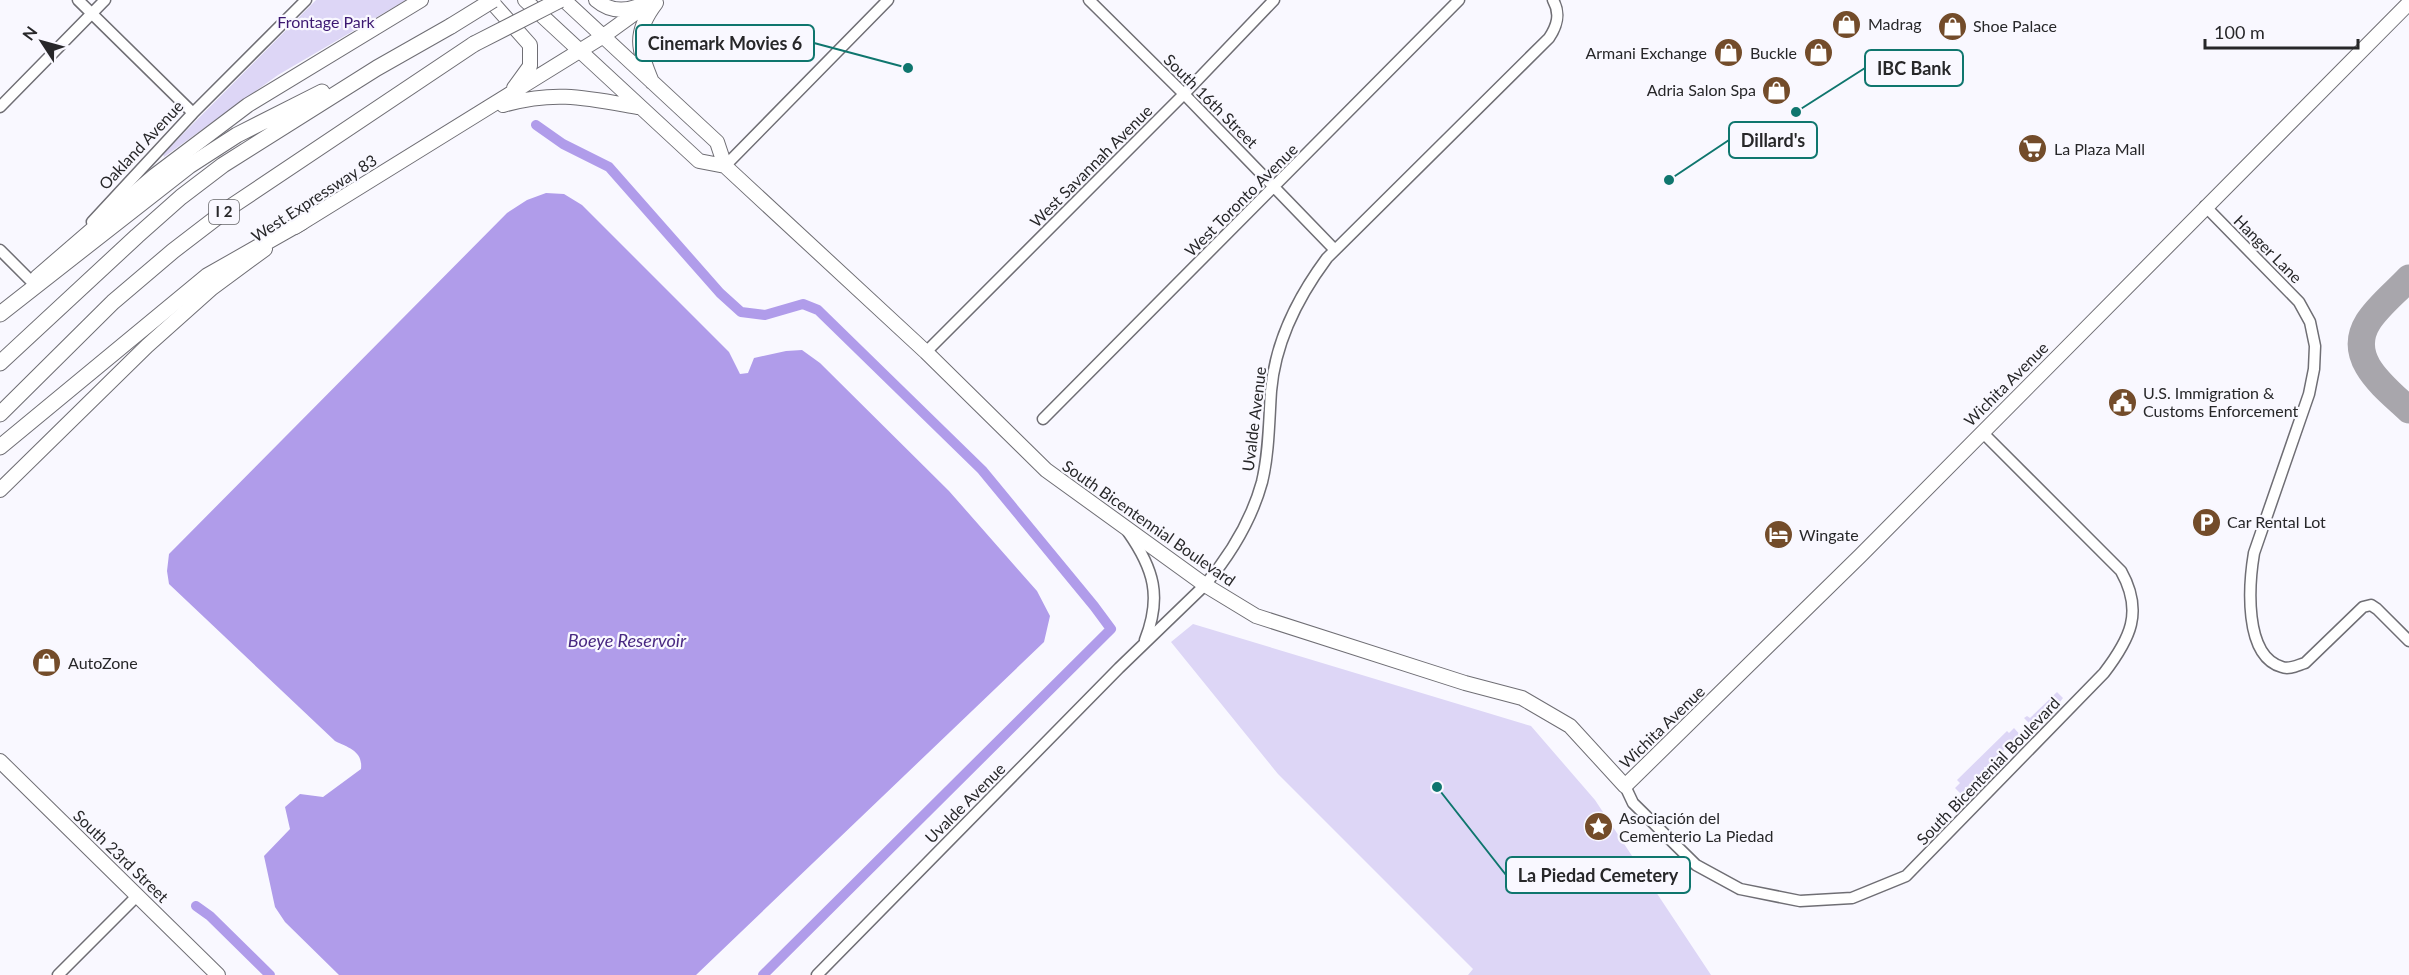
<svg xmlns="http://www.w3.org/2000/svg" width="2409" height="975" font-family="Lato,sans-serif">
  <rect width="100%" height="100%" fill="#f9f8ff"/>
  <!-- green -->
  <path fill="#ddd6f6" d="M 316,0 L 406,0 L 278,75 L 164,157 L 163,154 Z
    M 1193,624 L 1531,726 L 1595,800 L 1711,975 L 1468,975 L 1473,969 L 1278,774 L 1171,642 Z
    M 2057,692 L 2063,698 L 2048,717 L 2046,716 L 2033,727 L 2024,718 L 2027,716 L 2030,718 Z
    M 2014,728 L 2023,738 L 2014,738 L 2014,746 L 2004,747 L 2003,757 L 1994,757 L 1993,767 L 1984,767 L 1984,776 L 1975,777 L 1973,787 L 1965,787 L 1964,797 L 1955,788 L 1960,783 L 1957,780 L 2007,731 L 2009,733 Z"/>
  <!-- water -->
  <path fill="#b09cea" d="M 546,193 L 564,194 L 582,205 L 729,352 L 740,374 L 748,373 L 754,358 L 786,351 L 802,350 L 820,363 L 949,491 L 1037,591 L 1050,616 L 1044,642 L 696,975 L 339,975 L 285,922 L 275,907 L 264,856 L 290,829 L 285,807 L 300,794 L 323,797 L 361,769 C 363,751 349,748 335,741 L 169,584 L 167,571 L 169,554 L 507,213 L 527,200 Z"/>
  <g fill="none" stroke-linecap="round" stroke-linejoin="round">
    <!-- canal -->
    <path stroke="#b09cea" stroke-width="10" d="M 536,125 L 563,144 L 609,167 L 720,293 L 741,312 L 765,315 L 803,304 L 818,310 L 982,470 L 1094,606 L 1111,629 L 763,975
      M 196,906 L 210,916 L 270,975"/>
    <!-- taxiway -->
    <path stroke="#a8a6ac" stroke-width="27" d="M 2409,278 C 2396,292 2378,306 2368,322 C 2345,359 2386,388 2409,410"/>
    <defs>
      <path id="minor" d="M 78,0 L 193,113
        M 1089,0 L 1184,94 L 1335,250
        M 0,107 L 105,0
        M 725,166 L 888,0
        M 2205,206 L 2299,302 L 2310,322 L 2315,346 L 2314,369 L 2309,394 L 2254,553 C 2249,583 2243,656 2282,667 C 2289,670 2298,665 2305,663 L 2363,607 L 2371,605 L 2377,609 L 2409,641
        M 92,222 L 193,113 L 306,0
        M 0,250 L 32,282
        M 926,352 L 1184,94 L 1274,0
        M 1043,419 L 1459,0
        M 1128,532 C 1154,569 1162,597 1145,640
        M 1625,786 L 1633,803 L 1696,865 L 1740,889 L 1800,901 L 1852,898 L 1906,876 L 2104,673 C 2130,639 2144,612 2121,571 L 1982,432
        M 58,975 L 137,896
        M 817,975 L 1119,668 L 1205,585 C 1231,554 1251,522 1262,482 C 1269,453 1269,421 1271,391 C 1275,343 1298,297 1327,258 L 1549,38 C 1557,26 1561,14 1553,0"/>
      <path id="major" d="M 490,0 L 530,45 L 530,66 L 514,88
        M 525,0 L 699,161 L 725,166
        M 564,0 L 717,142 L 725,166 L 926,352 L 1046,470 L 1205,585 L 1256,616 L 1465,683 L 1522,698 L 1570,726 L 1625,786 L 1860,556 L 2409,3
        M 596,0 C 610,12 625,12 641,5
        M 652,82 C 638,49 633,33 656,3
        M 503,105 C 555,90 587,98 638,107
        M 295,227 L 602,37 L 653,0
        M 37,277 L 154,176 L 248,105 L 421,0
        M 0,490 L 147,346 L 212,288 L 265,249
        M 0,761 L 218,975"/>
      <path id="highway" d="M 0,314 L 189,166 L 237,135 L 322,92
        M 0,363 L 137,236 L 181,197 L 223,165 L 377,68 L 451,26
        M 0,414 L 113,302 L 173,251 L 229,208 L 474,44
        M 0,447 L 207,276 L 302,222"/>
    </defs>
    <!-- minor casing -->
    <use href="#minor" stroke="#6f6e74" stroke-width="13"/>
    <!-- major casing -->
    <use href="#major" stroke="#6f6e74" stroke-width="16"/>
    <!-- highway casing -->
    <use href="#highway" stroke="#6f6e74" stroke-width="17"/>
    <!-- minor -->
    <use href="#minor" stroke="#fff" stroke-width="10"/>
    <!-- major -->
    <use href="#major" stroke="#fff" stroke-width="14"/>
    <!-- highway -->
    <use href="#highway" stroke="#fff" stroke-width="15"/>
    <defs>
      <path id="highway-bridge" d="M 451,26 L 493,0
        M 474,44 L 560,0"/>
    </defs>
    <!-- highway-bridge casing -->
    <use href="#highway-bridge" stroke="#6f6e74" stroke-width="17" stroke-linecap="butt"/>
    <!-- highway-bridge -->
    <use href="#highway-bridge" stroke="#fff" stroke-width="15"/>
  </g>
  <!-- icons -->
  <defs>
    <symbol id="shop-disc" viewBox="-11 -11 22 22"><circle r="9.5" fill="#734c2a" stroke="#f9f8ff"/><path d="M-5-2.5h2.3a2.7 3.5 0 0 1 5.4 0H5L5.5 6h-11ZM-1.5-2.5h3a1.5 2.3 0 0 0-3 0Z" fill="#fff"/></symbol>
    <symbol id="supermarket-disc" viewBox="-11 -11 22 22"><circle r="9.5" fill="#734c2a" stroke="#f9f8ff"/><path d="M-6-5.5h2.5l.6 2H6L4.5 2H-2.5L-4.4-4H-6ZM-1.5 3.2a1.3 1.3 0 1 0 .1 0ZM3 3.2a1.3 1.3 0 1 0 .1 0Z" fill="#fff"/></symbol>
    <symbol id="civic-disc" viewBox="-11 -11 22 22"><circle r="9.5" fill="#734c2a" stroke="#f9f8ff"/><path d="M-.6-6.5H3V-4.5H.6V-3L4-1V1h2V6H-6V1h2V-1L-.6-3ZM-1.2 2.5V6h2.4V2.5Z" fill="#fff"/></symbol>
    <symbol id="parking-disc" viewBox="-11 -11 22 22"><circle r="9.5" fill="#734c2a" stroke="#f9f8ff"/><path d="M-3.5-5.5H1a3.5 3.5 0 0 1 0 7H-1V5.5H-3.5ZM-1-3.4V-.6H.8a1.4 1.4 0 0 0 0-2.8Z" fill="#fff"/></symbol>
    <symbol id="hotel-disc" viewBox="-11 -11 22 22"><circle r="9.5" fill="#734c2a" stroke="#f9f8ff"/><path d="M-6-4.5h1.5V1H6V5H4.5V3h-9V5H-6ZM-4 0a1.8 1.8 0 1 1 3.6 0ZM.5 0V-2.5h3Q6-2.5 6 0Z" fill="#fff"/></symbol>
    <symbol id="sight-disc" viewBox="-11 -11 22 22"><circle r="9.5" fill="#734c2a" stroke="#f9f8ff"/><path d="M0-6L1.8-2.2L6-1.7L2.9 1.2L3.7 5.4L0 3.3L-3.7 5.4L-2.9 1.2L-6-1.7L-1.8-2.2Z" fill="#fff"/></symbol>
  </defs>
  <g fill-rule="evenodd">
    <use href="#shop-disc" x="1830" y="8" width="33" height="33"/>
    <use href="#shop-disc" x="1936" y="10" width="33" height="33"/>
    <use href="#shop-disc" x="1712" y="36" width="33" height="33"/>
    <use href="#shop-disc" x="1802" y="36" width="33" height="33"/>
    <use href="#shop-disc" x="1760" y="74" width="33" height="33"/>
    <use href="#supermarket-disc" x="2016" y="132" width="33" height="33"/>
    <use href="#civic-disc" x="2106" y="386" width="33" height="33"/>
    <use href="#parking-disc" x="2190" y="506" width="33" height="33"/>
    <use href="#hotel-disc" x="1762" y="518" width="33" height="33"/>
    <use href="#shop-disc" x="30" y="646" width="33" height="33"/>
    <use href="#sight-disc" x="1582" y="810" width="33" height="33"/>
  </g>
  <g text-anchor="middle" stroke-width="4.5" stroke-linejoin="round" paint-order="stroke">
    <!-- shield labels -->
    <rect fill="#f9f8ff" stroke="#666669" stroke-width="1.5" x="209" y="200" width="30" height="24" rx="4.5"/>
    <g font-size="15" font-weight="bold" fill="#272729">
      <text x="224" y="217">I 2</text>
    </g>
    <!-- park labels -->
    <g font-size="16" fill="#3c1871" stroke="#f9f8ff">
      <text x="326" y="28">Frontage Park</text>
    </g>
    <!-- poi labels -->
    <g font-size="16" fill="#272729" stroke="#f9f8ff" text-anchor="start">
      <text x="1868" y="30">Madrag</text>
      <text x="1973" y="32">Shoe Palace</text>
      <text x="1707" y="59" text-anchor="end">Armani Exchange</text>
      <text x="1797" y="59" text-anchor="end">Buckle</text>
      <text x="1756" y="96" text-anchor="end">Adria Salon Spa</text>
      <text x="2054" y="155">La Plaza Mall</text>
      <text x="2143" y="399">U.S. Immigration &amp;<tspan x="2143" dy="18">Customs Enforcement</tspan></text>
      <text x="2227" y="528">Car Rental Lot</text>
      <text x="1799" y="541">Wingate</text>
      <text x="68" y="669">AutoZone</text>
      <text x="1619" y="824">Asociación del<tspan x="1619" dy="18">Cementerio La Piedad</tspan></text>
    </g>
    <!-- street labels -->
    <g font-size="16" fill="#272729" stroke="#f9f8ff">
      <text transform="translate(1211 101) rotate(45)" y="6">South 16th Street</text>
      <text transform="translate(141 145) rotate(-47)" y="6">Oakland Avenue</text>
      <text transform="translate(1091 166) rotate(-45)" y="6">West Savannah Avenue</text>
      <text transform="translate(314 198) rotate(-33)" y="6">West Expressway 83</text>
      <text transform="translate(1241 200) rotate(-45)" y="6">West Toronto Avenue</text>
      <text transform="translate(2268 249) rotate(45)" y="6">Hanger Lane</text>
      <text transform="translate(2006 384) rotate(-45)" y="6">Wichita Avenue</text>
      <text transform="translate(1254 419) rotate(-83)" y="6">Uvalde Avenue</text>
      <text transform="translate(1149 523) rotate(35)" y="6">South Bicentennial Boulevard</text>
      <text transform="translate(1662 727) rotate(-44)" y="6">Wichita Avenue</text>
      <text transform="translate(1988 771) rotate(-46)" y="6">South Bicentenial Boulevard</text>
      <text transform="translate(965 803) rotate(-45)" y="6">Uvalde Avenue</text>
      <text transform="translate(121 856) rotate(44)" y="6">South 23rd Street</text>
    </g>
    <!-- water labels -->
    <g font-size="18" font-style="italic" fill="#492982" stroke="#f9f8ff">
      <text x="627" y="647">Boeye Reservoir</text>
    </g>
  </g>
  <!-- callouts -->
  <path fill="none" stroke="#0f766e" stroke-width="2" d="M908 68L814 43M1796 112L1865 68M1669 180L1729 140M1437 787L1506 875"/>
  <g fill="#0f766e" stroke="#f9f8ff" stroke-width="2">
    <circle cx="908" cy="68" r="6"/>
    <circle cx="1796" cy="112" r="6"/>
    <circle cx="1669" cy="180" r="6"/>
    <circle cx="1437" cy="787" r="6"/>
  </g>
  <g fill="#f9f8ff" stroke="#0f766e" stroke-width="2">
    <rect x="636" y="25" width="178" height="36" rx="6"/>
    <rect x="1865" y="50" width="98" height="36" rx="6"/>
    <rect x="1729" y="122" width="88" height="36" rx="6"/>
    <rect x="1506" y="857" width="184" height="36" rx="6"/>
  </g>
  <g font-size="18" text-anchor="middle" font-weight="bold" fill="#272729">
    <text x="725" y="50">Cinemark Movies 6</text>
    <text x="1914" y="75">IBC Bank</text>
    <text x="1773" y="147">Dillard's</text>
    <text x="1598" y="882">La Piedad Cemetery</text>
  </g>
  <!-- north arrow -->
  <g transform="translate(42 42) rotate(306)" stroke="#f9f8ff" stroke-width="4.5" paint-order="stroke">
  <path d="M0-4.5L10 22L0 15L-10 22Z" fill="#272729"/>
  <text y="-9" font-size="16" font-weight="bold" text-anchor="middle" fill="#272729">N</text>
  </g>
  <!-- scale -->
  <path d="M2205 39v9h153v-9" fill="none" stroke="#272729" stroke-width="3"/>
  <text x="2214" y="39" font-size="18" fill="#272729" stroke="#f9f8ff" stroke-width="4.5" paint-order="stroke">100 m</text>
</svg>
